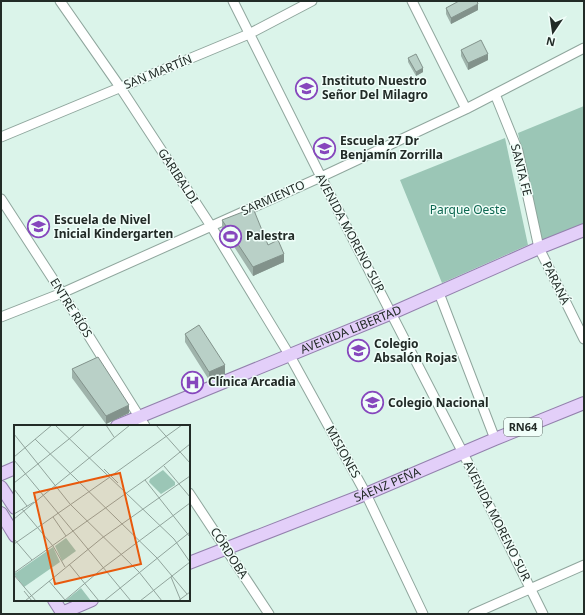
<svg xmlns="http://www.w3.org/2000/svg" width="585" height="615" font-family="'Noto Sans',sans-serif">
  <rect width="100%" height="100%" fill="#dbf4ea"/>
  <!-- green -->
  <path fill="#9bc6b6" d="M 584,106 L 584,227 L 542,245 L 518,133 Z
    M 505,138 L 528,245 L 442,283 L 400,180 Z"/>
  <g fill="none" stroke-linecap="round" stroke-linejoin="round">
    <defs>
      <path id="minor" d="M 60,1 L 120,87 L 211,226 L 290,356 L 366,494 L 423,614
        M 233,1 L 321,177 L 463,453 L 543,614
        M 412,1 L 466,109
        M 495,94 L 518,151 L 539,248 L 584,339
        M 1,137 L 249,34 L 312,1
        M 1,199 L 62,293 L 145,426
        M 439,293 L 495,439
        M 1,317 L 62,293 L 321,177 L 466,109 L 584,48
        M 189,493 L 269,614
        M 473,614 L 584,565"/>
      <g id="major">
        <path id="s1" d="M 117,426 L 392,313 L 539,248 L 584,230"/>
        <path d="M 1,474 L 15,468"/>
        <path d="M 1,487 L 15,508"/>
        <path d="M 1,513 L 15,536"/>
        <path id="s2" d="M 189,563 L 366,494 L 495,439 L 584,403"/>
        <path d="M 54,600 L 63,614"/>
        <path d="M 62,613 L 92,600"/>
      </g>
    </defs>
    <!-- minor casing -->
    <use href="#minor" stroke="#8fa69d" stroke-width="11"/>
    <!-- major casing -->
    <use href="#major" stroke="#9381ad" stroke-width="14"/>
    <!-- minor -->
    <use href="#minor" stroke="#fff" stroke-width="9"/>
    <!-- major -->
    <use href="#major" stroke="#e3cff9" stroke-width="12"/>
  </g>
  <!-- wall -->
  <path fill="#9fb3ab" d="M 446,8 L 478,10 L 451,24 L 446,14 Z
    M 461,50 L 488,60 L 468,70 L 461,56 Z
    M 408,58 L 423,72 L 416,76 L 408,62 Z
    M 222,220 L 268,245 L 284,262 L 253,276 L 222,228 Z
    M 185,334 L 225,374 L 209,380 L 185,342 Z
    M 72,369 L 129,413 L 106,424 L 72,378 Z"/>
  <!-- shaded-wall -->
  <path fill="#82928b" d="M 478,4 L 478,10 L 451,24 L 451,18 Z
    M 488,54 L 488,60 L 468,70 L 468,63 Z
    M 423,68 L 423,72 L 416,76 L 416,72 Z
    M 284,254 L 284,262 L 253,276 L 253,267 Z
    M 225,365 L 225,374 L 209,380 L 209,372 Z
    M 129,405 L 129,413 L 106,424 L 106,416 Z"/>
  <!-- building -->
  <path fill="#b9d0c7" stroke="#82928b" d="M 459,1 L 477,1 L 478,4 L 451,18 L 446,8 Z
    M 481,40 L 488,54 L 468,63 L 461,50 Z
    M 416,54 L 423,68 L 416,72 L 408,58 Z
    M 253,208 L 268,245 L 278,240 L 284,254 L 253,267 L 222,220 Z
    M 199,325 L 225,365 L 209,372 L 185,334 Z
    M 98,357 L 129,405 L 106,416 L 72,369 Z"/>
  <!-- icons -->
  <defs>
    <symbol id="university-ring" viewBox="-11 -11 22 22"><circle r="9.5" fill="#f0fef9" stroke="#8647bd" stroke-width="1.5"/><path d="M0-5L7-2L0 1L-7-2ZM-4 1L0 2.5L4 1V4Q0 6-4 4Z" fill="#8647bd"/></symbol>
    <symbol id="school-ring" viewBox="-11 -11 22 22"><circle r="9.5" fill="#f0fef9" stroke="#8647bd" stroke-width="1.5"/><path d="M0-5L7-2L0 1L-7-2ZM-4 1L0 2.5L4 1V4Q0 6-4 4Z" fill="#8647bd"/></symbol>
    <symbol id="stadium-ring" viewBox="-11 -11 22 22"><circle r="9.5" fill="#f0fef9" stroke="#8647bd" stroke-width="1.5"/><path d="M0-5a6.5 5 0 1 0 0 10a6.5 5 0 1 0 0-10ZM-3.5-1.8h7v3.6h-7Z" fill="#8647bd"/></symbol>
    <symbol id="hospital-ring" viewBox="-11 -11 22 22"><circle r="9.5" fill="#f0fef9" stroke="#8647bd" stroke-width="1.5"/><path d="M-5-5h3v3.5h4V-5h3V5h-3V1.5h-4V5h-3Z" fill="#8647bd"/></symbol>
  </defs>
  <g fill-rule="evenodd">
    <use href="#university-ring" x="294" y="76" width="25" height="25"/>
    <use href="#school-ring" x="312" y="136" width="25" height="25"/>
    <use href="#school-ring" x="26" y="214" width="25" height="25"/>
    <use href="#stadium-ring" x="218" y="224" width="25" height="25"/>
    <use href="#school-ring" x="346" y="338" width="25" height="25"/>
    <use href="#hospital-ring" x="180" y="370" width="25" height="25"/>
    <use href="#school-ring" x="360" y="390" width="25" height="25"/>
  </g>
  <g text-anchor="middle" stroke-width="3" stroke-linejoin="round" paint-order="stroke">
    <!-- shield labels -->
    <rect fill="#f0fef9" stroke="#606a66" stroke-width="1" x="504" y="418" width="38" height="18" rx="3"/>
    <g font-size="11" font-weight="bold" fill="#222b27">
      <text x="523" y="431">RN64</text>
    </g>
    <!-- street labels -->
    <g font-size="12" fill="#222b27" stroke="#f0fef9">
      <text transform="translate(158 72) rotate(-22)" y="4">SAN MARTÍN</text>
      <text transform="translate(521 170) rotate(76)" y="4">SANTA FE</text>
      <text transform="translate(178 176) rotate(57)" y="4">GARIBALDI</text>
      <text transform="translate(273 198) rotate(-24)" y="4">SARMIENTO</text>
      <text transform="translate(350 233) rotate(62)" y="4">AVENIDA MORENO SUR</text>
      <text transform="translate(556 283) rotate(64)" y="4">PARANÁ</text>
      <text transform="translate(71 308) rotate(58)" y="4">ENTRE RÍOS</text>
      <text dy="4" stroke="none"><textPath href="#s1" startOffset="253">AVENIDA LIBERTAD</textPath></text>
      <text transform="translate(343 452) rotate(61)" y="4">MISIONES</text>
      <text dy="4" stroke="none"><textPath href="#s2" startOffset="213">SÁENZ PEÑA</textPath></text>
      <text transform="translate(497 521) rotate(63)" y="4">AVENIDA MORENO SUR</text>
      <text transform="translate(229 553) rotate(57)" y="4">CÓRDOBA</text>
    </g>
    <!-- poi labels -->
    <g font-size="12" font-weight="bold" fill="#222b27" stroke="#f0fef9" text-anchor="start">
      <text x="322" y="85">Instituto Nuestro<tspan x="322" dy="14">Señor Del Milagro</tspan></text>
      <text x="340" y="145">Escuela 27 Dr<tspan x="340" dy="14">Benjamín Zorrilla</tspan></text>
      <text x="54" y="224">Escuela de Nivel<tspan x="54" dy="14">Inicial Kindergarten</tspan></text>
      <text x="246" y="240">Palestra</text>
      <text x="374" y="348">Colegio<tspan x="374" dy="14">Absalón Rojas</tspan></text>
      <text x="208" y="386">Clínica Arcadia</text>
      <text x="388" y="407">Colegio Nacional</text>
    </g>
    <!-- park labels -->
    <g font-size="12" fill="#0d6751" stroke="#f0fef9">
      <text x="468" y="214">Parque Oeste</text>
    </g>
  </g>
  <!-- overview -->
  <g transform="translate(14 425)">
    <rect width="176" height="176" fill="#dbf4ea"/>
    <path d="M 149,45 L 161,57 L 161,60 L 147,69 L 135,57 L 136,54 ZM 52,113 L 62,126 L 48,136 L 41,121 ZM 39,122 L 46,137 L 10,162 L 0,149 ZM 67,163 L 77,176 L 52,175 Z" fill="#9bc6b6"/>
    <path fill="none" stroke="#91a49c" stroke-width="1" d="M 41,0 L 160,114 L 176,137M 92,0 L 100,12M 142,0 L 176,38M 0,9 L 56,79 L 125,147 L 148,176M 21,14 L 143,133 L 173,169M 55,14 L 71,0M 0,32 L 38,0M 0,35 L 117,176M 150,41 L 176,72M 90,44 L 104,58M 97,51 L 168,0M 131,55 L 176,112M 0,58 L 55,14M 0,64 L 13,81M 8,84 L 39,121 L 51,142M 0,89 L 20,77M 39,92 L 52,111M 0,94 L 116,0M 0,114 L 18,135M 0,119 L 96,52M 55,139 L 85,176M 0,148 L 135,52 L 176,19M 0,150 L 22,176M 157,152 L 167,176M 35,156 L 51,175M 10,166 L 18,176M 11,176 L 88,113 L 176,51M 50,176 L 89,143 L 176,78M 90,176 L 176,107M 126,176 L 176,137M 164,176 L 176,167"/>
    <path fill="#e8590c" fill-opacity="0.15" stroke="#e8590c" stroke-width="2" d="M 106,48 L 127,139 L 41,159 L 20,68 Z"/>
    <rect width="176" height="176" fill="none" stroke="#222b27" stroke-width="2"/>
  </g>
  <!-- border -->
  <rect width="585" height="615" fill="none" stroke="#222b27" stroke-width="4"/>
  <!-- north arrow -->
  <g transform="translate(553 32) rotate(193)" stroke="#f0fef9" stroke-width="3" paint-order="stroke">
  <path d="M0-3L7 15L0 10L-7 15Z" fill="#222b27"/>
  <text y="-6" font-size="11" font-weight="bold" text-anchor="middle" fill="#222b27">N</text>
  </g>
</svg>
